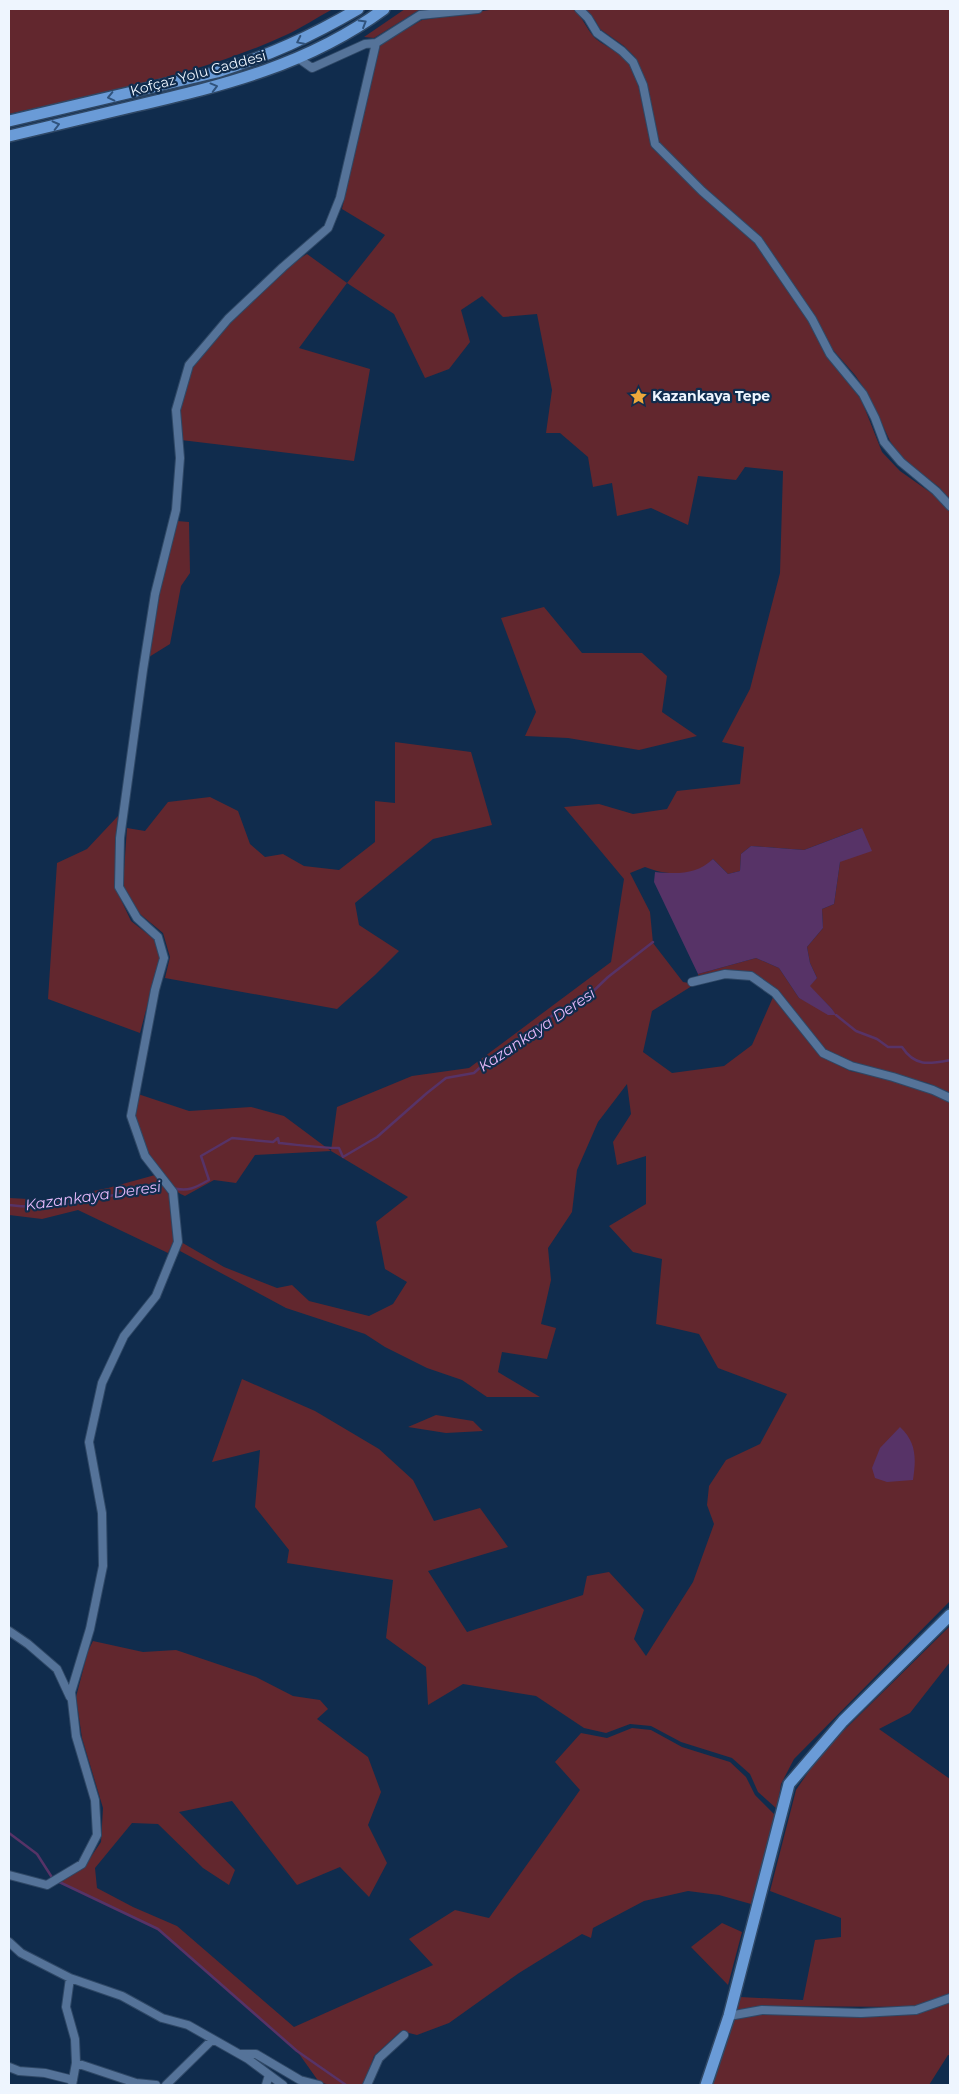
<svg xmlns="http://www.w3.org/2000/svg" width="959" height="2094" font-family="Montserrat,sans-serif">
  <rect width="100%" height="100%" fill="#102c4d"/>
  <!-- green -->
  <path fill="#62272e" d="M 9,9 L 333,9 C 317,17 302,28 286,35 C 202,74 100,94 9,114 Z
    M 405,9 L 434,9 L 419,10 L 374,38 L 364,37 Z
    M 496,9 L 574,9 C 582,17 587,29 594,37 C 605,48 623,51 630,66 C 644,91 644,121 652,148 L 756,243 L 809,320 L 830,361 L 861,399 L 882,452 L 900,471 L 934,495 L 950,511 L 950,1093 L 928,1083 L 851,1064 L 825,1051 L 777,990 L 752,974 L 699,979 L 698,974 L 756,958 L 779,968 L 799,998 L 835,1015 L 832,1009 L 809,986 L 817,978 L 810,963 L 807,947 L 823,928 L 822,909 L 834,904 L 840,862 L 862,828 L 804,850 L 751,846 L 741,854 L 740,871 L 728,874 L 713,859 C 710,862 707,866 704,867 C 690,877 661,874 645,867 L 630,873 L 650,912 L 653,943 L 683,982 L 695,984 L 652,1011 L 643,1052 L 672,1073 L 724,1066 L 752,1045 L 774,995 L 821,1056 L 850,1071 L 895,1080 L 933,1093 L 950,1102 L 950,1601 L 794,1759 L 781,1784 L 777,1809 L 758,1792 L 750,1774 L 732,1758 L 681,1742 L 651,1726 L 630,1724 L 606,1733 L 584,1728 L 536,1696 L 463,1684 L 428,1705 L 426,1667 L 386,1638 L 393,1580 L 287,1563 L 289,1550 L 255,1507 L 260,1450 L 212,1462 L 242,1379 L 315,1411 L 379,1449 L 413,1480 L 434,1521 L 480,1508 L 508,1547 L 428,1571 L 467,1632 L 583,1595 L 587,1576 L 609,1572 L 644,1610 L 634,1639 L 646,1656 L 693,1582 L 714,1524 L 707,1505 L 709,1486 L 726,1460 L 760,1444 L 787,1394 L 718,1368 L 699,1334 L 656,1324 L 662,1259 L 633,1252 L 609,1226 L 646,1204 L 646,1156 L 617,1165 L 613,1142 L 631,1114 L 627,1084 L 598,1122 L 577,1170 L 572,1212 L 548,1248 L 551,1280 L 541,1324 L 556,1328 L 547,1359 L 502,1352 L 498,1372 L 540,1397 L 487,1397 L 462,1380 L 427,1368 L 385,1347 L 365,1334 L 286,1308 L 180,1251 L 181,1242 L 224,1267 L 277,1288 L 292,1285 L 309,1301 L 369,1316 L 393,1304 L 407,1282 L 385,1269 L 376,1222 L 408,1197 L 331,1151 L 255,1155 L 236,1183 L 214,1180 L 185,1196 C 162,1187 139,1141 134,1117 C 133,1110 136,1101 138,1094 L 189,1111 L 251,1107 L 284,1116 L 331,1151 L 337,1107 L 412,1076 L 469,1068 L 611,962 L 624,879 L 564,807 L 599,804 L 633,814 L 667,809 L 677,791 L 740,784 L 744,747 L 722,742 L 750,689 L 780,573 L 783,471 L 745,467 L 736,480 L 698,476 L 688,525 L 651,508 L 617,516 L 612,483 L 593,487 L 588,457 L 560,433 L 546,433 L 552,390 L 537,314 L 503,317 L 482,296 L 461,310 L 470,342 L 449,369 L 425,378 L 394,314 L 347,283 L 299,348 L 370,369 L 354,461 L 181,440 L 179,409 L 191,367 L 230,321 L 286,267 L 307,254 L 347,283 L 385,235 L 342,209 L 379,45 L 422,20 Z
    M 584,9 L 950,9 L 950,500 L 939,487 L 904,461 L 890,441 L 868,394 L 855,375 L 827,343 L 760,237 L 706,189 L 659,142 L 647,84 L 635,57 L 624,46 L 600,29 L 595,20 Z
    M 177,521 L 189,522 L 190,573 L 181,586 L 170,644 L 149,657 L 160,592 Z
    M 544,607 L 582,653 L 642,653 L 667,676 L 662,712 L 697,736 L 639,750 L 568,738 L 525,736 L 536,712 L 501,618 Z
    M 395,742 L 471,752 L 492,825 L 433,839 L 355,903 L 359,925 L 399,951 L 375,975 L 337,1009 L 165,978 L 170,957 L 163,933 L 140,914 L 123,885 L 127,828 L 145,831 L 168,802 L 210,797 L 238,811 L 250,844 L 265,857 L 283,854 L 304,866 L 339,870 L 375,842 L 375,801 L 395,803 Z
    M 118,816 L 115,887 L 131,921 L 154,939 L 160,957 L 140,1033 L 48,999 L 57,863 L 87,849 Z
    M 155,1175 L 169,1194 L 174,1240 L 168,1253 L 78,1210 L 42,1219 L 9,1215 L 9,1198 L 49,1200 L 108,1188 Z
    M 436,1415 L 473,1421 L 483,1431 L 446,1433 L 408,1427 Z
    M 950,1626 L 950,1662 L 910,1713 L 879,1729 L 950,1779 L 950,1995 L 915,2007 L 762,2006 L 737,2011 L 740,1997 L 803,2000 L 815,1940 L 841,1937 L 841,1918 L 770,1891 L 796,1790 L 822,1752 Z
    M 93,1641 L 143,1652 L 176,1650 L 256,1677 L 293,1696 L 320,1700 L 328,1709 L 317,1719 L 368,1757 L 381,1792 L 368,1825 L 387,1863 L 369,1897 L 340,1867 L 297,1885 L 232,1801 L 179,1812 L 235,1870 L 229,1885 L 203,1868 L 158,1824 L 132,1823 L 95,1868 L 97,1888 L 133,1907 L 177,1926 L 294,2027 L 433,1965 L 409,1939 L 455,1910 L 489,1918 L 580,1790 L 555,1762 L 581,1733 L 607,1738 L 632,1728 L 651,1730 L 682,1747 L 730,1762 L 746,1777 L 755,1795 L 776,1816 L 751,1904 L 719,1895 L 688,1891 L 644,1901 L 593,1928 L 591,1938 L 582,1934 L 519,1973 L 449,2023 L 417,2035 L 401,2031 L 374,2056 L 365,2082 L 361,2085 L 330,2085 L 319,2082 L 297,2051 L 158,1929 L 59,1881 L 84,1867 L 101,1842 L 103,1808 L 82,1738 L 76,1697 L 88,1651 Z
    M 722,1923 L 742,1932 L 728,1985 L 691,1947 Z
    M 950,2002 L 950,2055 L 948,2055 L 929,2085 L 713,2085 L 734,2018 L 762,2012 L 915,2014 Z"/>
  <!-- water -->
  <path fill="#573367" d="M 862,828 L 872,851 L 840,862 L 834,904 L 822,909 L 823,928 L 807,947 L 810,963 L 817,978 L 810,986 L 832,1009 L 836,1015 L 828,1015 L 799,998 L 779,968 L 756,958 L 698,974 L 654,882 L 655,872 C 677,874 696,875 713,859 L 728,874 L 740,871 L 741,854 L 751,846 L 804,850 Z
    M 900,1427 C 917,1443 916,1459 913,1480 L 887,1482 L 875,1478 L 872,1468 L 880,1448 Z"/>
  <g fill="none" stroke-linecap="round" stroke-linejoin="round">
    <!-- stream -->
    <path stroke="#573367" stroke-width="2.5" d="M 836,1015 L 856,1031 L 877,1039 L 888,1047 L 902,1047 C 915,1067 929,1064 950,1060
      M 172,1188 C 188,1192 195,1188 209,1180 L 201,1156 L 232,1138 L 273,1142 L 278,1138 L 279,1143 C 300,1145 318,1148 339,1148 L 343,1157 L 377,1137 L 427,1093 L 446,1078 L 474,1073 L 488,1060 L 506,1050 L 518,1039 L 556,1013 L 582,1002 L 608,977 L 653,942
      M 9,1205 C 59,1212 111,1195 160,1184 L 164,1185
      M 9,1833 L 37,1854 L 53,1879 L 158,1929 L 297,2051 L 346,2085"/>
    <defs>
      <path id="street" d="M 579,9 L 588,18 L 597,33 L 622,51 L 633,62 L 643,85 L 655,144 L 702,191 L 758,240 L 812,319 L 830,354 L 863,394 L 875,418 L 884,442 L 901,462 L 936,491 L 950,506
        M 376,43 L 420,15 L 478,9
        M 692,982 L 725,974 L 751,976 L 775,993 L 823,1053 L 851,1066 L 893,1077 L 933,1090 L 950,1098
        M 9,1631 L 28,1644 L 57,1669 L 70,1697
        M 9,1875 L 47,1885 L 82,1864 L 97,1835 L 95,1800 L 76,1736 L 71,1692 L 90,1629 L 103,1566 L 102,1513 L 89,1442 L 102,1383 L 124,1336 L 156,1296 L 178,1242 L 173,1192 L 145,1156 L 131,1116 L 155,990 L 164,958 L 158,937 L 137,918 L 119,887 L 120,838 L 143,670 L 155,594 L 176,510 L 180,458 L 176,410 L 189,365 L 228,319 L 283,267 L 328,228 L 340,198 L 376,43 L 365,44 L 312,68 L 298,58
        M 9,1942 L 21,1953 L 70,1978 L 122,1996 L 162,2018 L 188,2025 L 248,2059 L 283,2085
        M 70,1978 L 66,2007 L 75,2039 L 76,2063 L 72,2085
        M 729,2016 L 762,2010 L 861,2013 L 916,2010 L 950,1998
        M 241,2054 L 256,2054 L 300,2080 L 319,2085
        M 76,2063 L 136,2083
        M 9,2067 L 19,2071 L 45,2073 L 73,2080
        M 137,2085 L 136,2083 L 156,2085
        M 166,2085 L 212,2040
        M 266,2085 L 269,2075
        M 367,2085 L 379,2058 L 404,2035"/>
      <path id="secondary" d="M 9,121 L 217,72 C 270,55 310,37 358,9
        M 9,136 C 51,126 93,116 135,106 C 225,85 308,65 384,9
        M 706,2085 L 729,2016 L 789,1784 L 843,1721 L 950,1615"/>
    </defs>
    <!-- street casing -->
    <use href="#street" stroke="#2f4866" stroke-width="10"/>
    <!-- secondary casing -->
    <use href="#secondary" stroke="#2f4866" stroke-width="14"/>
    <!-- street -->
    <use href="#street" stroke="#557399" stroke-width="8"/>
    <!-- secondary -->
    <use href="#secondary" stroke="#6a9bd7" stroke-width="11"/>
  </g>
  <!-- one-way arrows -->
  <defs><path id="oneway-chevron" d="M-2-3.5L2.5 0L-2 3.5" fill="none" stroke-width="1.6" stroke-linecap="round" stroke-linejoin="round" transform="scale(1.25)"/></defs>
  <g stroke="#30537d">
    <use href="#oneway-chevron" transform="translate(363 23) rotate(-31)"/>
    <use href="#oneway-chevron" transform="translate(300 41) rotate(154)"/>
    <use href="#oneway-chevron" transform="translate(214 87) rotate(-15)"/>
    <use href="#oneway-chevron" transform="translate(111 97) rotate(167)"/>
    <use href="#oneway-chevron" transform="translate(56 125) rotate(-14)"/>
  </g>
  <!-- icons -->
  <defs>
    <symbol id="sight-bare" viewBox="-9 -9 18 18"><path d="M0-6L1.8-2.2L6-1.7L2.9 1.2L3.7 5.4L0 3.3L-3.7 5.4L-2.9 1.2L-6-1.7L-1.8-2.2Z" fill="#eda83b" stroke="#102c4d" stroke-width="2.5" paint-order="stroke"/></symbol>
  </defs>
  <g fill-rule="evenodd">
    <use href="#sight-bare" x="626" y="384" width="25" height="25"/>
  </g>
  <g text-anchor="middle" stroke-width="4.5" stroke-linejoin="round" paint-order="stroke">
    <!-- street labels -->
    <g font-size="14" fill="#eef5fe" stroke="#102c4d">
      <text transform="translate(198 73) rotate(-15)" y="5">Kofçaz Yolu Caddesi</text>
    </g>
    <!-- poi labels -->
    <g font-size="14" font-weight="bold" fill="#eef5fe" stroke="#102c4d" text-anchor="start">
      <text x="652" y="401">Kazankaya Tepe</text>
    </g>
    <!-- water labels -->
    <g font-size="15" font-style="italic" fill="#e5b9fa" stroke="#102c4d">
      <text transform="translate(537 1030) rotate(-34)" y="5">Kazankaya Deresi</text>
      <text transform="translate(93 1196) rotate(-8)" y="5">Kazankaya Deresi</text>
    </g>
  </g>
  <!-- border -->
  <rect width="959" height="2094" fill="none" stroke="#eef5fe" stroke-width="20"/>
</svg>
